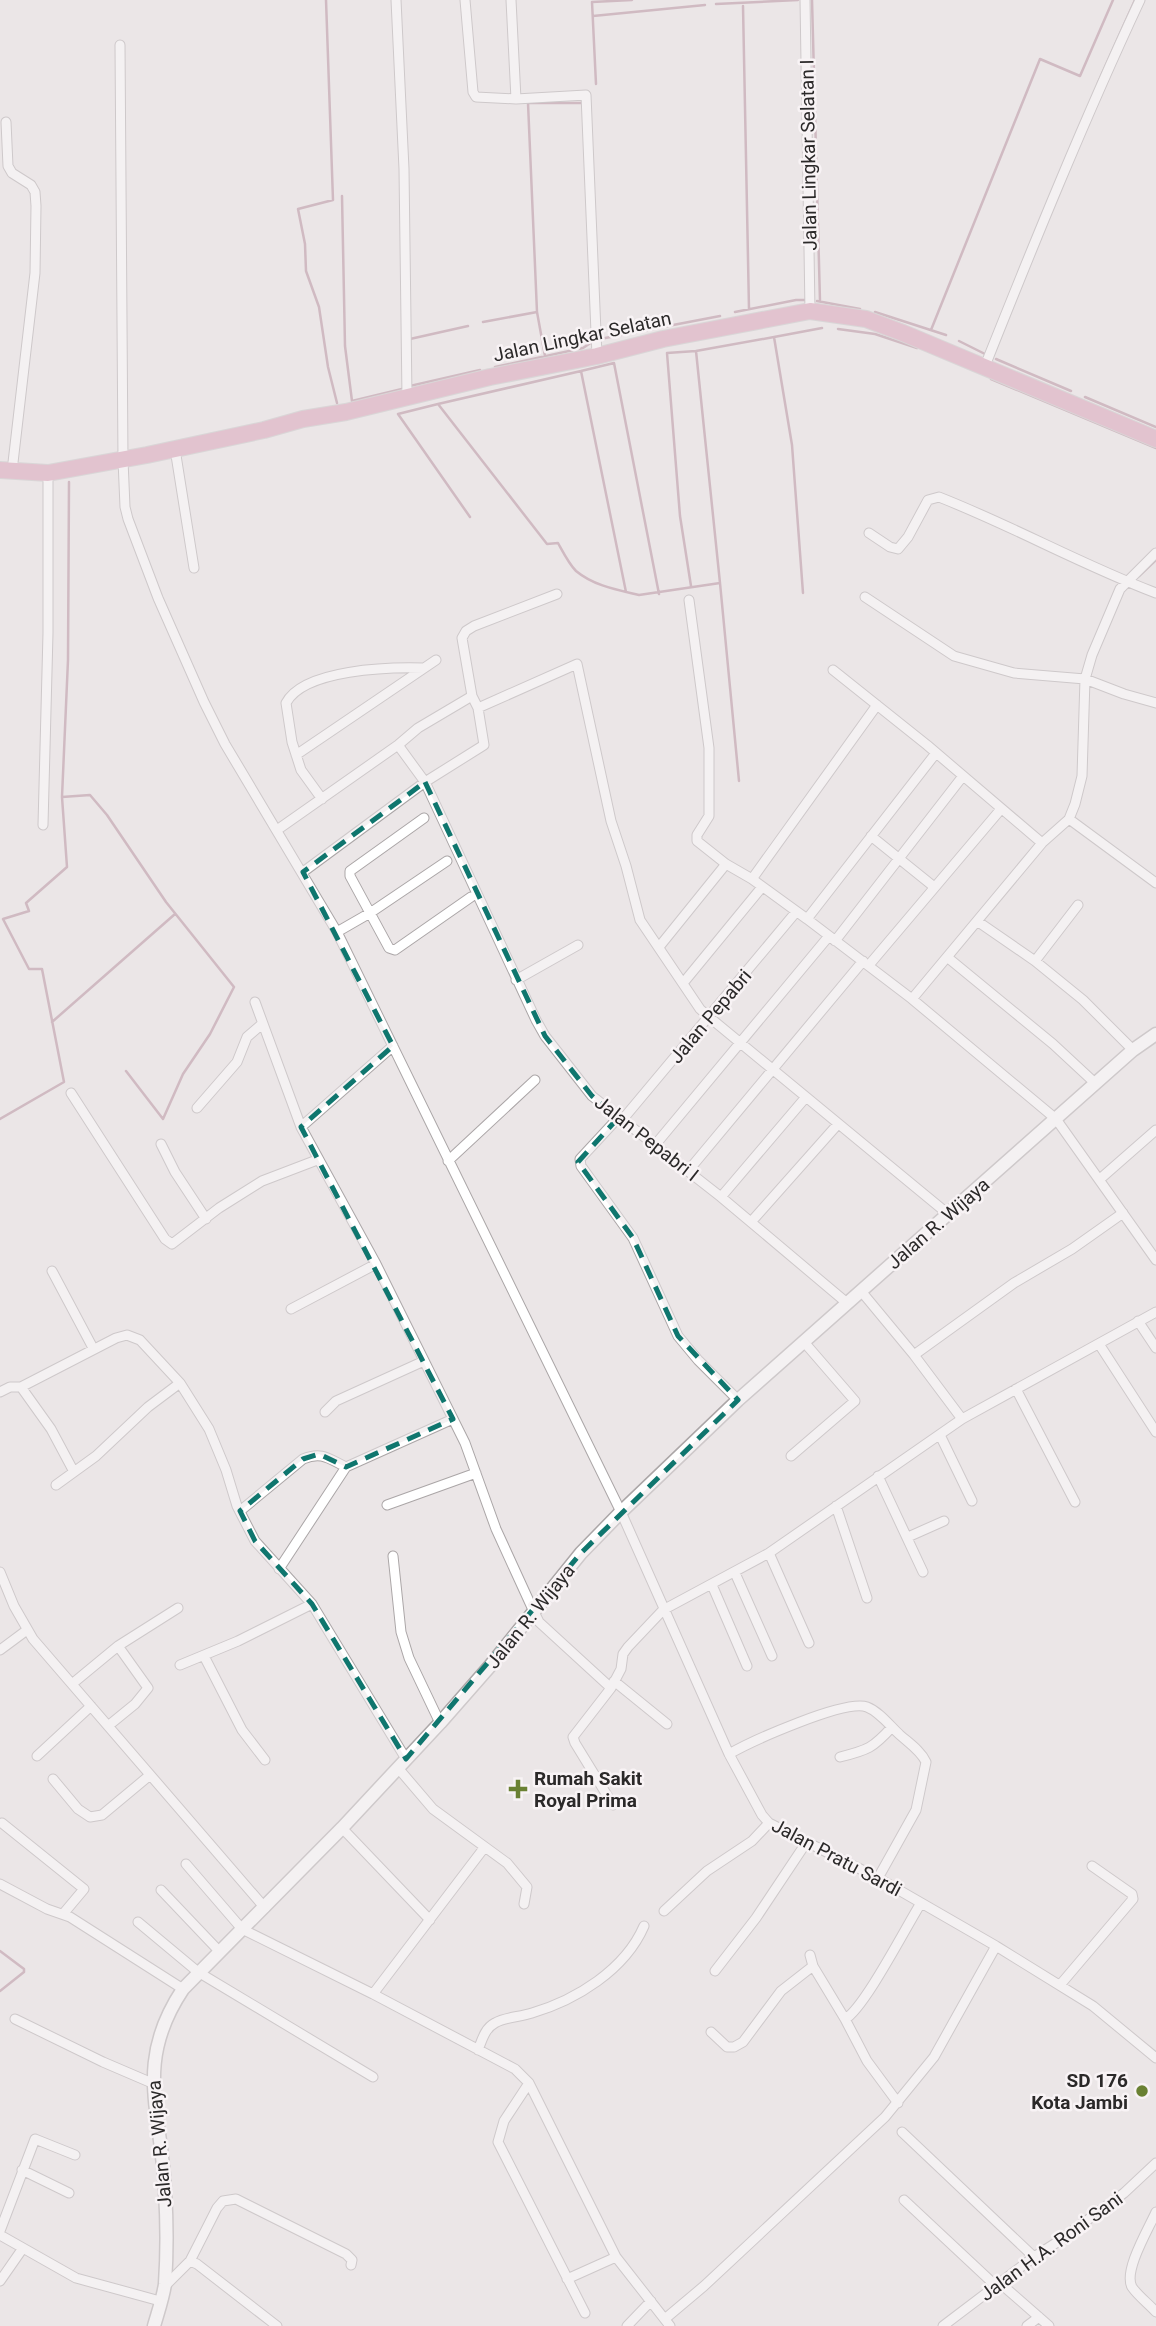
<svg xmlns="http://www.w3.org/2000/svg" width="1156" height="2326" font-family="Roboto,sans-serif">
  <rect width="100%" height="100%" fill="#ebe6e7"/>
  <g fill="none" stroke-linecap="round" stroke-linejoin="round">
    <!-- stream -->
    <path stroke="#af8694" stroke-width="2.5" d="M 326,0 L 333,200 L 298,209 L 305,244 L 306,271 L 319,307 L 328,367 L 337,403
      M 812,0 L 820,301
      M 716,4 L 798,0
      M 743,6 L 749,309
      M 593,16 L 705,5
      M 1098,83 L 1135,0
      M 596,84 L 592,2 L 632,0
      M 342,196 L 345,346 L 352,401 L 406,388
      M 817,301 L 860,309
      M 735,312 L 796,300 L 808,300
      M 875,312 L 946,335
      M 483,322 L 537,312
      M 838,329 L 875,334 L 917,348
      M 931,330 L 1040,59 L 1080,76 L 1113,0
      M 774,337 L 822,328
      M 410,339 L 468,326
      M 600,339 L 720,316
      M 959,341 L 985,354
      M 545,356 L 537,312 L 528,103 L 583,103
      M 996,359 L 1071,391
      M 495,367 L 583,348 L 595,340
      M 581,371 L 614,363 L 659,594
      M 991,379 L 1156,448
      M 410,386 L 480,370
      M 1085,397 L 1156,427
      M 438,404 L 398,414 L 470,517
      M 1139,576 L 1156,560
      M 720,583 L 739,781
      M 691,586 L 680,516 L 667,353 L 696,351
      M 626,592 L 581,371 L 438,404 L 547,544 L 558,543 C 563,552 569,564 576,571 C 594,586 618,590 639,595 L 720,583 L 696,351 L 774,337 L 792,445 L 803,593
      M 62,797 L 68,660 L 69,482
      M 52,1022 L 175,914
      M 0,1119 L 64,1082 L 42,969 L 29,969 L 3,919 L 29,911 L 26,903 L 67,867 L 62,797 L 90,795 L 107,815 L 166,902 L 234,987 L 210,1034 L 183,1074 L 163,1119 L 126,1071
      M 0,1951 L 24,1969 L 24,1972 L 0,1991"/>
    <defs>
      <path id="minor" d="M 396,0 L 404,169 L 407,397
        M 465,0 L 473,92 L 476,97 L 516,99 L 586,95 L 597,356
        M 511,0 L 516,99
        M 805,0 L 810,311
        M 120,45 L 123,460 L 125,507 L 128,519 L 158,598 L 204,702 L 225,744 L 337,932 L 621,1512 L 729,1754 L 762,1815 L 769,1823 L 878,1878 L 996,1946 L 1093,2006 L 1156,2058
        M 6,122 L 8,166 L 12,173 L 31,185 L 35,192 L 36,206 L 35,273 L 12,471
        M 985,366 C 1034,243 1084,120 1140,0
        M 175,449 L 194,568
        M 869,533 L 890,547 L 898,549 L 908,537 L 928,500 L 939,497 C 1013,526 1082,565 1156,593
        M 865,597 L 954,656 L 1014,673 L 1085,679 L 1124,694 L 1156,703
        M 689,600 L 709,748 L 709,816 L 697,835 L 697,841 L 726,864 L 752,879 L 807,919 L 912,999 L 1056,1119 L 1156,1260
        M 833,670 L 927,745 L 1042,843
        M 478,708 L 577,664 L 611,821 L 626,866 L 640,920 L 700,1009 L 709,1017 L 948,1214
        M 398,745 L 425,782 L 536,1020 L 545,1036 L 592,1096 L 721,1197 L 847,1303
        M 296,755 L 436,660
        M 322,799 L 301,770 L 292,742 L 286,703 C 304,669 390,667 424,668
        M 424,818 L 350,871 L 350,876 L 389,948 L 395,950 L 471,897
        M 1069,819 L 1156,883
        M 43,825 L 48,633 L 48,473
        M 277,830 L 398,745 L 418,728 L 472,696
        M 871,836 L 933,886
        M 303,872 L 425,782 L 484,745 L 478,708 L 472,696 L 462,638 L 466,631 L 474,626 L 557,594
        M 752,879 L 877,705
        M 807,919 L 936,753
        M 977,921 L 1035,961 L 1083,1000 L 1133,1050
        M 337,932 L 370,913 L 447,861
        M 835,941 L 963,776
        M 659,947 L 726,864
        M 947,957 L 1053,1044 L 1095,1083
        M 1035,961 L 1078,905
        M 869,965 L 1001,809
        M 516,980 L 578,945
        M 684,982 L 762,887
        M 912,999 L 1042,843 L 1069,819 L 1075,804 L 1082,776 L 1085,679 L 1092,655 L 1120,589 L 1156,553
        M 255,1002 L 301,1127 L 376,1264 L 465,1443 L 496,1529 L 534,1612 L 539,1622 L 611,1688
        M 71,1093 L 165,1239 L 172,1244 L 219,1208 L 262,1181 L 317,1160
        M 197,1108 L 237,1062 L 247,1037 L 262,1024
        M 618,1118 L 580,1159 L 581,1166 L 633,1238 L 678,1336 L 698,1360 L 738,1400
        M 623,1119 L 796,912
        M 301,1127 L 393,1046
        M 161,1144 L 175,1172 L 206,1219
        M 655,1145 L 829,936
        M 448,1161 L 535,1080
        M 688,1171 L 863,961
        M 1100,1179 L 1156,1130
        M 721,1197 L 806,1097
        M 751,1222 L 838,1124
        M 52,1271 L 93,1348
        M 861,1291 L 914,1355 L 962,1419
        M 291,1309 L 376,1264
        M 1138,1321 L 1156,1348
        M 1099,1344 L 1156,1432
        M 914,1355 L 1014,1283 L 1072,1249 L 1123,1213
        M 21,1387 L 51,1429 L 74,1472
        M 1016,1389 L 1075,1502
        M 0,1392 L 10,1387 L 21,1387 L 116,1338 L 127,1335 L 140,1340 L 180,1383 L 209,1429 L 226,1470 L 237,1506 L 255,1541 L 312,1604 L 406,1759
        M 325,1412 L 336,1401 L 424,1361
        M 940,1435 L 972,1501
        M 791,1456 L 855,1401 L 804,1342
        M 878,1476 L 923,1572
        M 56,1485 L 96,1456 L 148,1407 L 180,1383
        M 387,1505 L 476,1473
        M 836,1506 L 867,1598
        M 240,1511 L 303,1459 C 322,1451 329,1459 346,1467
        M 908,1537 L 944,1521
        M 769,1553 L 809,1643
        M 393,1556 L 401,1632 L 409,1658 L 440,1723
        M 279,1569 L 346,1467 L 453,1419
        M 0,1572 L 14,1606 L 33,1639 L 265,1908
        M 735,1573 L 772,1656
        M 712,1585 L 747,1666
        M 0,1650 L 27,1630
        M 204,1656 L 242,1730 L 265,1760
        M 180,1665 L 238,1641 L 312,1604
        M 614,1681 L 667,1724
        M 72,1684 L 118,1646 L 178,1608
        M 108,1726 L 135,1704 L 148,1688 L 118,1646
        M 729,1754 C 752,1741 845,1699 867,1707 C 880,1712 890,1726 900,1735 C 909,1743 921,1751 926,1762 L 916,1810 L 878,1878
        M 37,1756 L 91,1706
        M 840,1757 C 868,1750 873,1748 892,1727
        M 398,1768 L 433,1809 L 507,1863 L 527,1887 L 524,1904
        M 53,1779 L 78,1809 L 90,1817 L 102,1815 L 150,1775
        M 613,1805 L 575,1743 L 573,1737 L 611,1688 L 621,1669 L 623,1654 L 628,1647 L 663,1610 L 769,1553 L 962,1419 L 1156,1312
        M 2,1823 L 84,1889 L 63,1914
        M 342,1828 L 430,1920
        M 186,1864 L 242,1929 L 373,1994 L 515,2069 L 529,2083 L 616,2257 L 670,2326
        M 0,1884 L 47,1909 L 70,1917 L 183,1989
        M 161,1890 L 219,1951
        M 664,1911 L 707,1871 L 752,1841 L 769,1823
        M 138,1922 L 198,1972 L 373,2077
        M 810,1955 L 813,1966 L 845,2019 L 867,2061 L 898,2103
        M 715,1971 L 756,1918 L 806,1843
        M 1060,1985 L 1133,1899 L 1132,1894 L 1092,1866
        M 373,1994 L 484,1848
        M 15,2019 L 103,2062 L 152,2083
        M 845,2019 C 864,2009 907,1925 921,1903
        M 711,2032 L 727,2047 L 734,2047 L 743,2042 L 781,1991 L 813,1966
        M 478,2050 C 482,2040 485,2028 495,2023 C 505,2017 520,2017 532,2013 C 576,2000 625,1970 644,1926
        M 529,2083 L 504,2121 L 498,2142 L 585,2313
        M 902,2132 L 1034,2257
        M 22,2170 L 69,2193
        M 904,2200 L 996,2286
        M 1156,2212 C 1149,2228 1123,2271 1132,2287 C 1138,2296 1149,2304 1156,2312
        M 0,2231 L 35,2139 L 75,2155
        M 0,2235 L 76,2278 L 160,2301
        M 190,2261 L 217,2208 L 223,2201 L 236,2199 L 346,2254 L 352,2260 L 351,2265
        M 567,2279 L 616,2257
        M 0,2281 L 23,2248
        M 1000,2283 L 1049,2326
        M 164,2287 L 190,2261 L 197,2264 L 277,2326
        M 666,2318 L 704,2286 L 885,2117 L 934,2057 L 996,1946
        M 627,2326 L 651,2301
        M 943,2326 L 1034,2257 L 1059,2241 L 1124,2193 L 1156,2163
        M 1027,2326 L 1039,2317"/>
      <path id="tertiary" d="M 154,2326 C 158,2312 163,2298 165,2284 C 167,2254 167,2222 165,2192 C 162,2112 133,2064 183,1989 L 342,1828 L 440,1723 L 490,1666 L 581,1553 L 621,1512 L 738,1400 L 1133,1050 L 1156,1034"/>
      <path id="trunk" d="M 0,470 L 48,473 L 147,455 L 264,430 L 303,419 L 346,412 L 490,377 L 597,356 L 663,339 L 810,311 L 866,319 L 903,333 L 1156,439"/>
    </defs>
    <!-- minor casing -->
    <use href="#minor" stroke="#aba6a7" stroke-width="11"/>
    <!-- tertiary casing -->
    <use href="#tertiary" stroke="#aba6a7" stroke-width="15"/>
    <!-- trunk casing -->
    <use href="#trunk" stroke="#c4c3c3" stroke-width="18"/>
    <!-- minor -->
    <use href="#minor" stroke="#fff" stroke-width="9"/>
    <!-- tertiary -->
    <use href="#tertiary" stroke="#fff" stroke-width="12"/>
    <!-- trunk -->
    <use href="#trunk" stroke="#d89ab2" stroke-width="16"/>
  </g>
  <!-- marked area -->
  <path d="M0 0H1156V2326H0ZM 425,782 L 545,1036 L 592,1096 L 618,1118 L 578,1162 L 633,1238 L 678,1336 L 738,1400 L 581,1553 L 406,1759 L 312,1604 L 255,1541 L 240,1511 L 303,1459 L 319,1454 L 346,1467 L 453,1419 L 301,1127 L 393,1046 L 303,872 Z" fill="#ebe6e7" fill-opacity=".55" fill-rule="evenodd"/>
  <path fill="none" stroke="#0f766e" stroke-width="5" stroke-dasharray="14 9" stroke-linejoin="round" d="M 425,782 L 545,1036 L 592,1096 L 618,1118 L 578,1162 L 633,1238 L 678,1336 L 738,1400 L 581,1553 L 406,1759 L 312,1604 L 255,1541 L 240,1511 L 303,1459 L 319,1454 L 346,1467 L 453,1419 L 301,1127 L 393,1046 L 303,872 Z"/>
  <!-- markers -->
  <g fill="#6a8133" stroke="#f8f3f5" stroke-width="2.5">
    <path d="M514.5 1778.5h7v7h7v7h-7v7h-7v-7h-7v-7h7z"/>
    <circle cx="1142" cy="2091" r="7"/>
  </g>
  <g text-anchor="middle" stroke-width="5" stroke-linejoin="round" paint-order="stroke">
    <!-- street labels -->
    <g font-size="19" fill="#2b2929" stroke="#f8f3f5">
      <text transform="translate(808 155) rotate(-91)" y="7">Jalan Lingkar Selatan I</text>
      <text transform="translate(582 336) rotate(-12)" y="7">Jalan Lingkar Selatan</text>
      <text transform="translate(710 1016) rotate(-50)" y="7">Jalan Pepabri</text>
      <text transform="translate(647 1138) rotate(38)" y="7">Jalan Pepabri I</text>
      <text transform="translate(938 1223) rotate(-41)" y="7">Jalan R. Wijaya</text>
      <text transform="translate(530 1616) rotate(-51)" y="7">Jalan R. Wijaya</text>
      <text transform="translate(837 1857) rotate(28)" y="7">Jalan Pratu Sardi</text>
      <text transform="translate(159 2144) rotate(-95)" y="7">Jalan R. Wijaya</text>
      <text transform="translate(1051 2246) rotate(-36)" y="7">Jalan H.A. Roni Sani</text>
    </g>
    <!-- poi labels -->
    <g font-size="19" font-weight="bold" fill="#2b2929" stroke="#f8f3f5" text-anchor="start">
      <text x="534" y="1785">Rumah Sakit<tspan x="534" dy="22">Royal Prima</tspan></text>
      <text x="1128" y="2087" text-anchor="end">SD 176<tspan x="1128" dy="22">Kota Jambi</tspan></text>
    </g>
  </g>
</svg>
